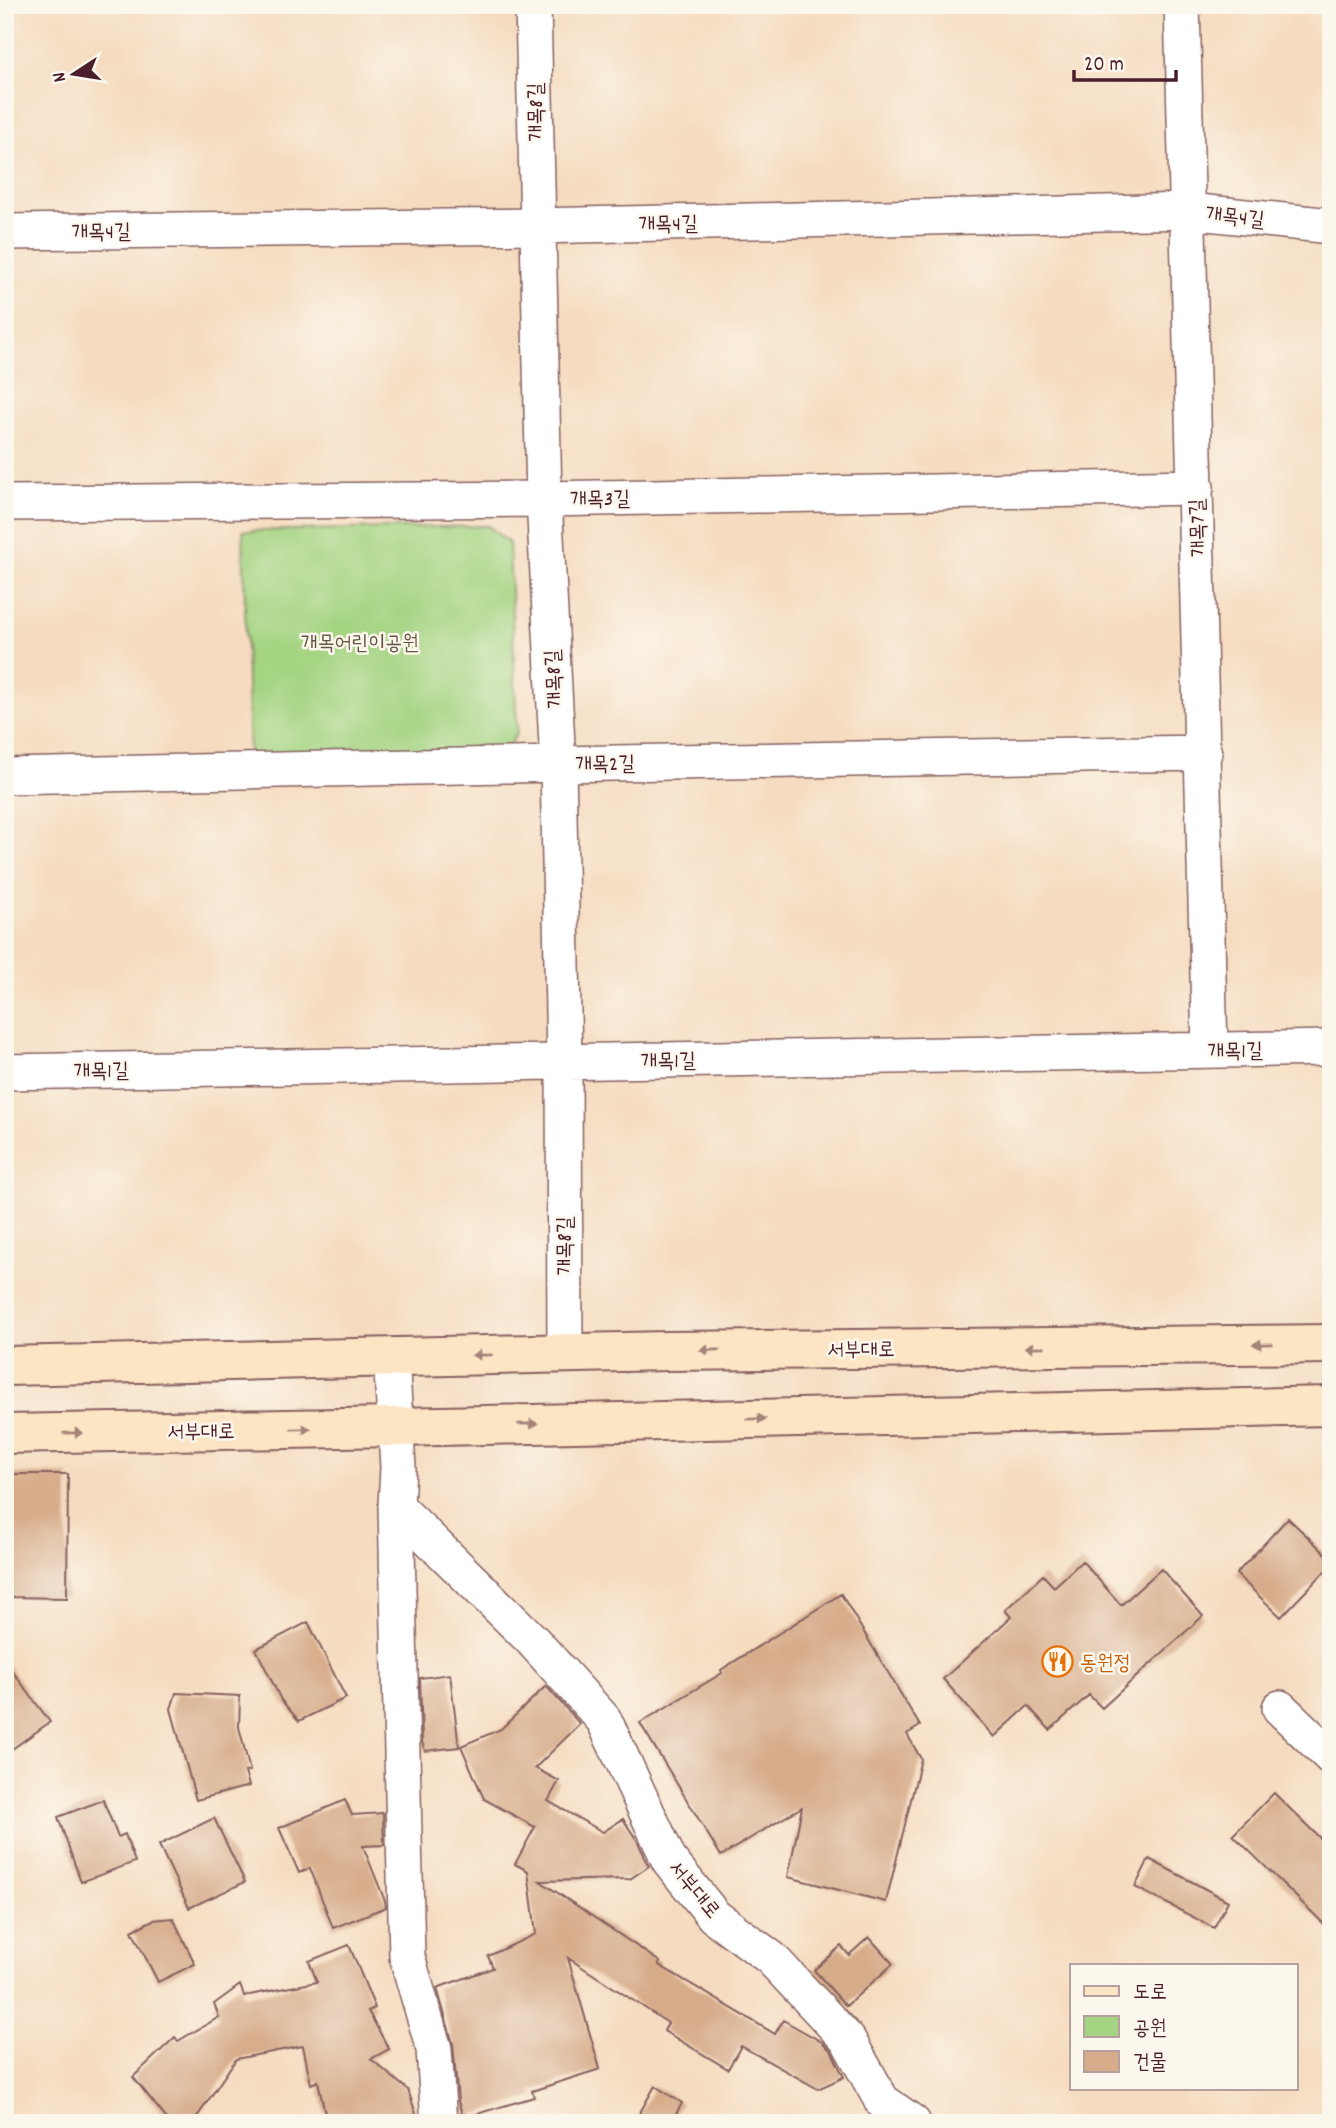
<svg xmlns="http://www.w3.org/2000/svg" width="1336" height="2128" font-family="Dekko,'Poor Story',sans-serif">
  <rect width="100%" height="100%" fill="#fbf7ec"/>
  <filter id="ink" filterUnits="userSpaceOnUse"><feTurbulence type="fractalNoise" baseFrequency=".0143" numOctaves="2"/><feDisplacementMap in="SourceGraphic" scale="14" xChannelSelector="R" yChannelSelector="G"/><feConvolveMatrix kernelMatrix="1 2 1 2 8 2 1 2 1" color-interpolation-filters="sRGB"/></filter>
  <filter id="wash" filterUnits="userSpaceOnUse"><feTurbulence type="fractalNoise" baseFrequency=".00686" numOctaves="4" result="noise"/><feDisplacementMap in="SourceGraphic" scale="28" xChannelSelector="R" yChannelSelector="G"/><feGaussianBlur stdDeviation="1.57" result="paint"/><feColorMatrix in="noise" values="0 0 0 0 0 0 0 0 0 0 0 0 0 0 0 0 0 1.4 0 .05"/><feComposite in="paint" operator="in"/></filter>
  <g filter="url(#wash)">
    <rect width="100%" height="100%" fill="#f5dbbf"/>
    <!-- green -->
    <path fill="#a4d482" stroke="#777a56" stroke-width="2" d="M 488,526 L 509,543 L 517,733 L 504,754 L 249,756 L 243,531 Z"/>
    <g id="blocks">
      <!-- building -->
      <path fill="#d7ac8a" d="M 5,1474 L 68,1474 L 67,1598 L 5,1597 Z
        M 1288,1518 L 1331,1559 L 1331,1565 L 1281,1617 L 1236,1574 Z
        M 1082,1561 L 1121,1605 L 1161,1569 L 1203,1616 L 1102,1708 L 1089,1695 L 1050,1730 L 1028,1706 L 994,1737 L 943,1679 L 1011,1617 L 1005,1610 L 1043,1575 L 1054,1587 Z
        M 841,1594 L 920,1726 L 907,1734 L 921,1759 L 886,1902 L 788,1877 L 802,1807 L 721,1856 L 640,1723 L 722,1673 L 721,1670 Z
        M 308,1622 L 346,1698 L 299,1721 L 281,1700 L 256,1649 Z
        M 5,1661 L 50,1722 L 5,1754 Z
        M 450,1674 L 459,1747 L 425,1751 L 422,1742 L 420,1678 Z
        M 546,1686 L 580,1724 L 535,1768 L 559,1781 L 548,1801 L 603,1832 L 623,1819 L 638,1842 L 644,1855 L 643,1856 L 649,1866 L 630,1879 L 540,1881 L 660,1962 L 659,1965 L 775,2034 L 783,2020 L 822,2042 L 832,2052 L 844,2077 L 818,2089 L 741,2046 L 728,2069 L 664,2031 L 668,2023 L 568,1958 L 600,2069 L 532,2091 L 534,2097 L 466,2117 L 465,2114 L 462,2114 L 458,2101 L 453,2044 L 437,1988 L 493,1968 L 488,1956 L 536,1934 L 528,1871 L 515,1864 L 535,1827 L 484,1799 L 461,1746 L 501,1729 Z
        M 176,1693 L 240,1696 L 239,1727 L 250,1771 L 245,1772 L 249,1786 L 196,1800 L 171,1709 Z
        M 1274,1793 L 1331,1849 L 1331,1931 L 1233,1835 Z
        M 103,1800 L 118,1837 L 125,1834 L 135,1862 L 81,1882 L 58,1817 Z
        M 345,1800 L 352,1815 L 383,1813 L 384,1845 L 363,1846 L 385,1901 L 386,1907 L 333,1928 L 310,1868 L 299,1873 L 279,1828 Z
        M 214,1818 L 245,1882 L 189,1908 L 159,1845 Z
        M 1149,1859 L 1228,1901 L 1214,1928 L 1135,1887 Z
        M 173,1918 L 195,1964 L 158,1982 L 132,1931 L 153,1920 Z
        M 869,1937 L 893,1964 L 846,2006 L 814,1970 L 841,1946 L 849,1955 Z
        M 349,1945 L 375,2008 L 368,2011 L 389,2049 L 371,2059 L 408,2090 L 419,2123 L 327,2123 L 318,2081 L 311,2084 L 303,2046 L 236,2059 L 193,2123 L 170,2123 L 133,2077 L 175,2037 L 178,2041 L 219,2017 L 214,2004 L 240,1985 L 244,1996 L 317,1982 L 309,1961 Z
        M 655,2086 L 682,2103 L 671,2123 L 634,2123 Z"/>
    </g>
  </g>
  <g filter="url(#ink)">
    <use href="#blocks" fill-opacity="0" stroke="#86615f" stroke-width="2"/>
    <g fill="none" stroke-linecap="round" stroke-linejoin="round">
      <defs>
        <path id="street" d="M 533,5 L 544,499 L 558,764 L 564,1062 L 565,1353
          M 1182,5 L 1210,1050
          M 5,232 L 536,226 L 1189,211 L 1331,226
          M 5,503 L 544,499 L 1196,487
          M 5,776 L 558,764 L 1204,753
          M 5,1072 L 1331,1048
          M 391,1357 L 398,1467 L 396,1506 L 407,1957 L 434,2049 L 439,2123
          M 396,1506 L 532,1640 L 604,1720 L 669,1860 L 714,1916 L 771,1958 L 848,2040 L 882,2101 L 913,2123
          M 1280,1708 L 1331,1757"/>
        <path id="secondary" d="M 5,1366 L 667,1351 L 1331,1344
          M 5,1434 L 396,1427 L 1331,1406"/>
      </defs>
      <!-- street casing -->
      <use href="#street" stroke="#86615f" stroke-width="38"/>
      <!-- secondary casing -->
      <use href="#secondary" stroke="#86615f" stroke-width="42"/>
      <!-- street -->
      <use href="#street" stroke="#fff" stroke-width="35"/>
      <!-- secondary -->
      <use href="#secondary" stroke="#fce5c4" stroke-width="38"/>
    </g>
    <!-- one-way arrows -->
    <defs><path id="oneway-solid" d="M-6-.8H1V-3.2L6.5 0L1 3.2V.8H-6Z" transform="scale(1.75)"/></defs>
    <g fill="#a38278">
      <use href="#oneway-solid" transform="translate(1263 1344) rotate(179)"/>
      <use href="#oneway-solid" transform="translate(1035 1347) rotate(179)"/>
      <use href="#oneway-solid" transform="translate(710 1350) rotate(179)"/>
      <use href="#oneway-solid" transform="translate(482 1355) rotate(179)"/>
      <use href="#oneway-solid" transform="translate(756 1419) rotate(-1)"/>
      <use href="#oneway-solid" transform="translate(528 1424) rotate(-1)"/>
      <use href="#oneway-solid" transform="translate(301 1429) rotate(-1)"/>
      <use href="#oneway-solid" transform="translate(73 1433) rotate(-1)"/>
    </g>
  </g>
  <!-- icons -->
  <defs>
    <symbol id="restaurant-ring" viewBox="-11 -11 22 22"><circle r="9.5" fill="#fbf7ec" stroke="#e8710a" stroke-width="1.5"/><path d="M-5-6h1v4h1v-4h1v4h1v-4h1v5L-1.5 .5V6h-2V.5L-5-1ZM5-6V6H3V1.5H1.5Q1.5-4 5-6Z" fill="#e8710a"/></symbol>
  </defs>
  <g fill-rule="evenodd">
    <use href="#restaurant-ring" x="1040" y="1644" width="35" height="35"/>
  </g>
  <g text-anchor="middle" stroke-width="5" stroke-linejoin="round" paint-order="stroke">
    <!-- street labels -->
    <g font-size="21" fill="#4a1f2b" stroke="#fbf7ec">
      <text transform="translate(535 112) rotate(-91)" y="7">개목8길</text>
      <text transform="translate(1235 216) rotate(6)" y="7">개목4길</text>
      <text transform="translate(668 223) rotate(-1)" y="7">개목4길</text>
      <text transform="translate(101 231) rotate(-1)" y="7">개목4길</text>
      <text transform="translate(600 498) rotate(-1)" y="7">개목3길</text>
      <text transform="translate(1197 528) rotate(-92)" y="7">개목7길</text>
      <text transform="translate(553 679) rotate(-93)" y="7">개목8길</text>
      <text transform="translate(605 763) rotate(-1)" y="7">개목2길</text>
      <text transform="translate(1235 1050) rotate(-1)" y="7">개목1길</text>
      <text transform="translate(668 1060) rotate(-1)" y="7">개목1길</text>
      <text transform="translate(101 1070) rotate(-1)" y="7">개목1길</text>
      <text transform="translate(564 1246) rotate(-90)" y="7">개목8길</text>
      <text transform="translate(861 1349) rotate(-1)" y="7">서부대로</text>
      <text transform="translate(201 1431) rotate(-1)" y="7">서부대로</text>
      <text transform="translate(695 1889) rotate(50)" y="7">서부대로</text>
    </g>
    <!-- park labels -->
    <g font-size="21" fill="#655545" stroke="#fbf7ec">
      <text x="360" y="649">개목어린이공원</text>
    </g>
    <!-- food labels -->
    <g font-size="21" fill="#c56008" stroke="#fbf7ec" text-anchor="start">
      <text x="1080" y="1669">동원정</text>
    </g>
  </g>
  <!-- margin -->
  <rect width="1336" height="2128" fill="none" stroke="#fbf7ec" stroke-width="28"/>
  <!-- legend -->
  <rect x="1070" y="1964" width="228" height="126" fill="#fbf7ec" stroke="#b4a19f" stroke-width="2"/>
  <rect x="1084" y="1986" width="35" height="10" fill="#fce5c4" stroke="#b4a19f" stroke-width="2"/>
  <text x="1133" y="1998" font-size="21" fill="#4a1f2b">도로</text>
  <rect x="1084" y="2016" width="35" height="21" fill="#a4d482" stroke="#b4a19f" stroke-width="2"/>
  <text x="1133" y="2034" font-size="21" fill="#4a1f2b">공원</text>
  <rect x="1084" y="2051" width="35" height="21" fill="#d7ac8a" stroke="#b4a19f" stroke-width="2"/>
  <text x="1133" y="2068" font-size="21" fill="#4a1f2b">건물</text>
  <!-- north arrow -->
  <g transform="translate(74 74) rotate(258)" stroke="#fbf7ec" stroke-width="5" paint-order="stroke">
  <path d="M0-5L12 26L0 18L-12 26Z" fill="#4a1f2b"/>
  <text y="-10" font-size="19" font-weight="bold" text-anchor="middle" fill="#4a1f2b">N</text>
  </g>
  <!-- scale -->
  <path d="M1074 70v10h102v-10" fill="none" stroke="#4a1f2b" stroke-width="3.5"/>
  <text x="1084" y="70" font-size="21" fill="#4a1f2b" stroke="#fbf7ec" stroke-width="5" paint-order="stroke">20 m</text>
</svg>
